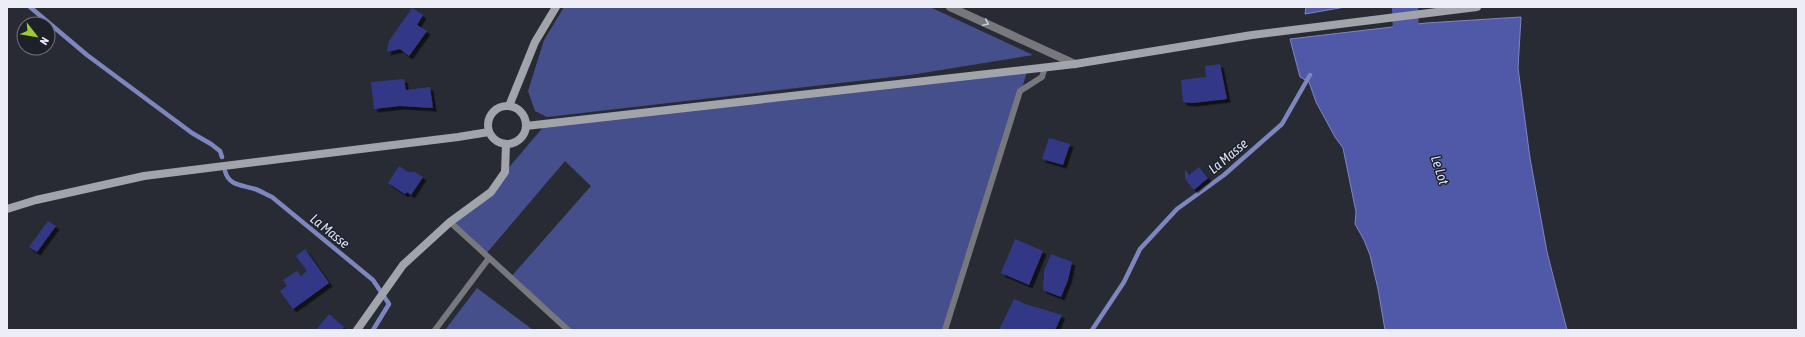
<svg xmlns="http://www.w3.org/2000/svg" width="1805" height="337" font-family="'Asap Condensed',sans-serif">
  <defs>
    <filter id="shadow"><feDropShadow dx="3.5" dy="3.5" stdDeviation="0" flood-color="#0009"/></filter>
  </defs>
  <rect width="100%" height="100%" fill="#282b34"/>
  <!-- green -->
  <path fill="#454f8c" d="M 564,7 L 930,7 L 1033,55 L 910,75 L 547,117 L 535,111 L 528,91 L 544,40 Z
    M 1028,69 L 945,330 L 568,330 L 510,278 L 591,186 L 565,161 L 485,255 L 450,222 L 491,192 L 505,172 L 545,125 Z
    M 477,288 L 533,330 L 445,330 Z"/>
  <!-- water -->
  <path fill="#4f59a8" stroke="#7e86bf" d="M 1306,7 L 1345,7 L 1305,14 Z
    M 1521,17 L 1518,68 L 1530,158 L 1547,252 L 1567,330 L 1385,330 L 1378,289 L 1370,255 L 1364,240 L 1355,224 L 1356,212 L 1343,148 L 1335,137 L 1316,102 L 1309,82 L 1300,77 L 1290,39 L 1426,23 Z"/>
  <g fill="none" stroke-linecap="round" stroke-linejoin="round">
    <!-- stream -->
    <path stroke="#7e86bf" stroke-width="4.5" d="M 30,7 L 87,55 L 192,133 L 211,144 L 220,151 L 222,157
      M 225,171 C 229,186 242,185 255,189 C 261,191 267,195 272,197 L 373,280 L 389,304 L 373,330
      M 1092,330 L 1124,282 L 1140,249 L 1177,209 L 1224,175 L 1282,124 L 1310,75"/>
    <!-- river -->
    <path stroke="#4f59a8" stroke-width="26" d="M 1405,7 L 1407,60"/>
  </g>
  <!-- building -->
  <path fill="#323985" filter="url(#shadow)" d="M 412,8 L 423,15 L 417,25 L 427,31 L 409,56 L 400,49 L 387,52 L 389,41 Z
    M 1220,64 L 1227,99 L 1193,103 L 1183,102 L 1181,80 L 1206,77 L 1205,66 Z
    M 404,79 L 406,90 L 430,87 L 433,108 L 400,106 L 374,109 L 371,82 Z
    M 1049,138 L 1070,144 L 1063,165 L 1042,159 Z
    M 399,166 L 408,172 L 417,172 L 416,173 L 423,177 L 411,195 L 407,192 L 405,194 L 388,183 Z
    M 1199,167 L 1208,178 L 1194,190 L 1185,179 L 1185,169 L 1189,175 Z
    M 48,221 L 56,226 L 37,252 L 29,247 Z
    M 1015,239 L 1043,251 L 1029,285 L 1001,273 Z
    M 305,249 L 329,283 L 293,309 L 280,291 L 287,286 L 283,280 L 297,271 L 301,276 L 307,271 L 296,256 Z
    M 1051,254 L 1072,262 L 1068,280 L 1061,297 L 1043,290 L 1044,271 Z
    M 1014,299 L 1025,304 L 1062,315 L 1055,330 L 999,330 Z
    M 329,314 L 344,327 L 342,330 L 316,330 Z"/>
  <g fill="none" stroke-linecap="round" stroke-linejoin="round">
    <!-- lane -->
    <path stroke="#77787d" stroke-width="6" d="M 450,222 L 568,330
      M 435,330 L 489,258
      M 945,330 L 1020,91 L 1042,77 L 1045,67"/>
    <!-- street -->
    <path stroke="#77787d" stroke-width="8" d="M 950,7 L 1075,64"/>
    <!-- secondary -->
    <path stroke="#a2a4ac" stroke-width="8" d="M 509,106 L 535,42 L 556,7
      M488 125a19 19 0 1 1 38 0a19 19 0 1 1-38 0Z
      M 526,126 L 1075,64 L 1252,35 L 1477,7
      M 7,209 L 36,200 L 144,176 L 458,137 L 489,132
      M 357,330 L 403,265 L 450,222 L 491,192 L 505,172 L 506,144"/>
  </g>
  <!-- one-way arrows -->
  <defs><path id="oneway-chevron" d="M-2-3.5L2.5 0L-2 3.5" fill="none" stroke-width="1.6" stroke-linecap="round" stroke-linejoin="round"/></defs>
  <use stroke="#cacbd1" href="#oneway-chevron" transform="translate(986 23) rotate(25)"/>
  <g text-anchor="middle" stroke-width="3" stroke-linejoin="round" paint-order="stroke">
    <!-- water labels -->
    <g font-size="14" font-style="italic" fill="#dae0f6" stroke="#1f212a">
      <text transform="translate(1228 156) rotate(-40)" y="5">La Masse</text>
      <text transform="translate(1440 170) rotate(73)" y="5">Le Lot</text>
      <text transform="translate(330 231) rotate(39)" y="5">La Masse</text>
    </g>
  </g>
  <!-- border -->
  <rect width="1805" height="337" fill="none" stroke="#edeef5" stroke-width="16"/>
  <!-- north arrow -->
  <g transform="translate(36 36) rotate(121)"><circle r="19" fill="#1f212a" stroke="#71737b"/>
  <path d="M0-3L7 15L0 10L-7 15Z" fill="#9dca30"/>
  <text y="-6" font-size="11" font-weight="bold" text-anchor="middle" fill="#edeef5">N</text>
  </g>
</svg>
